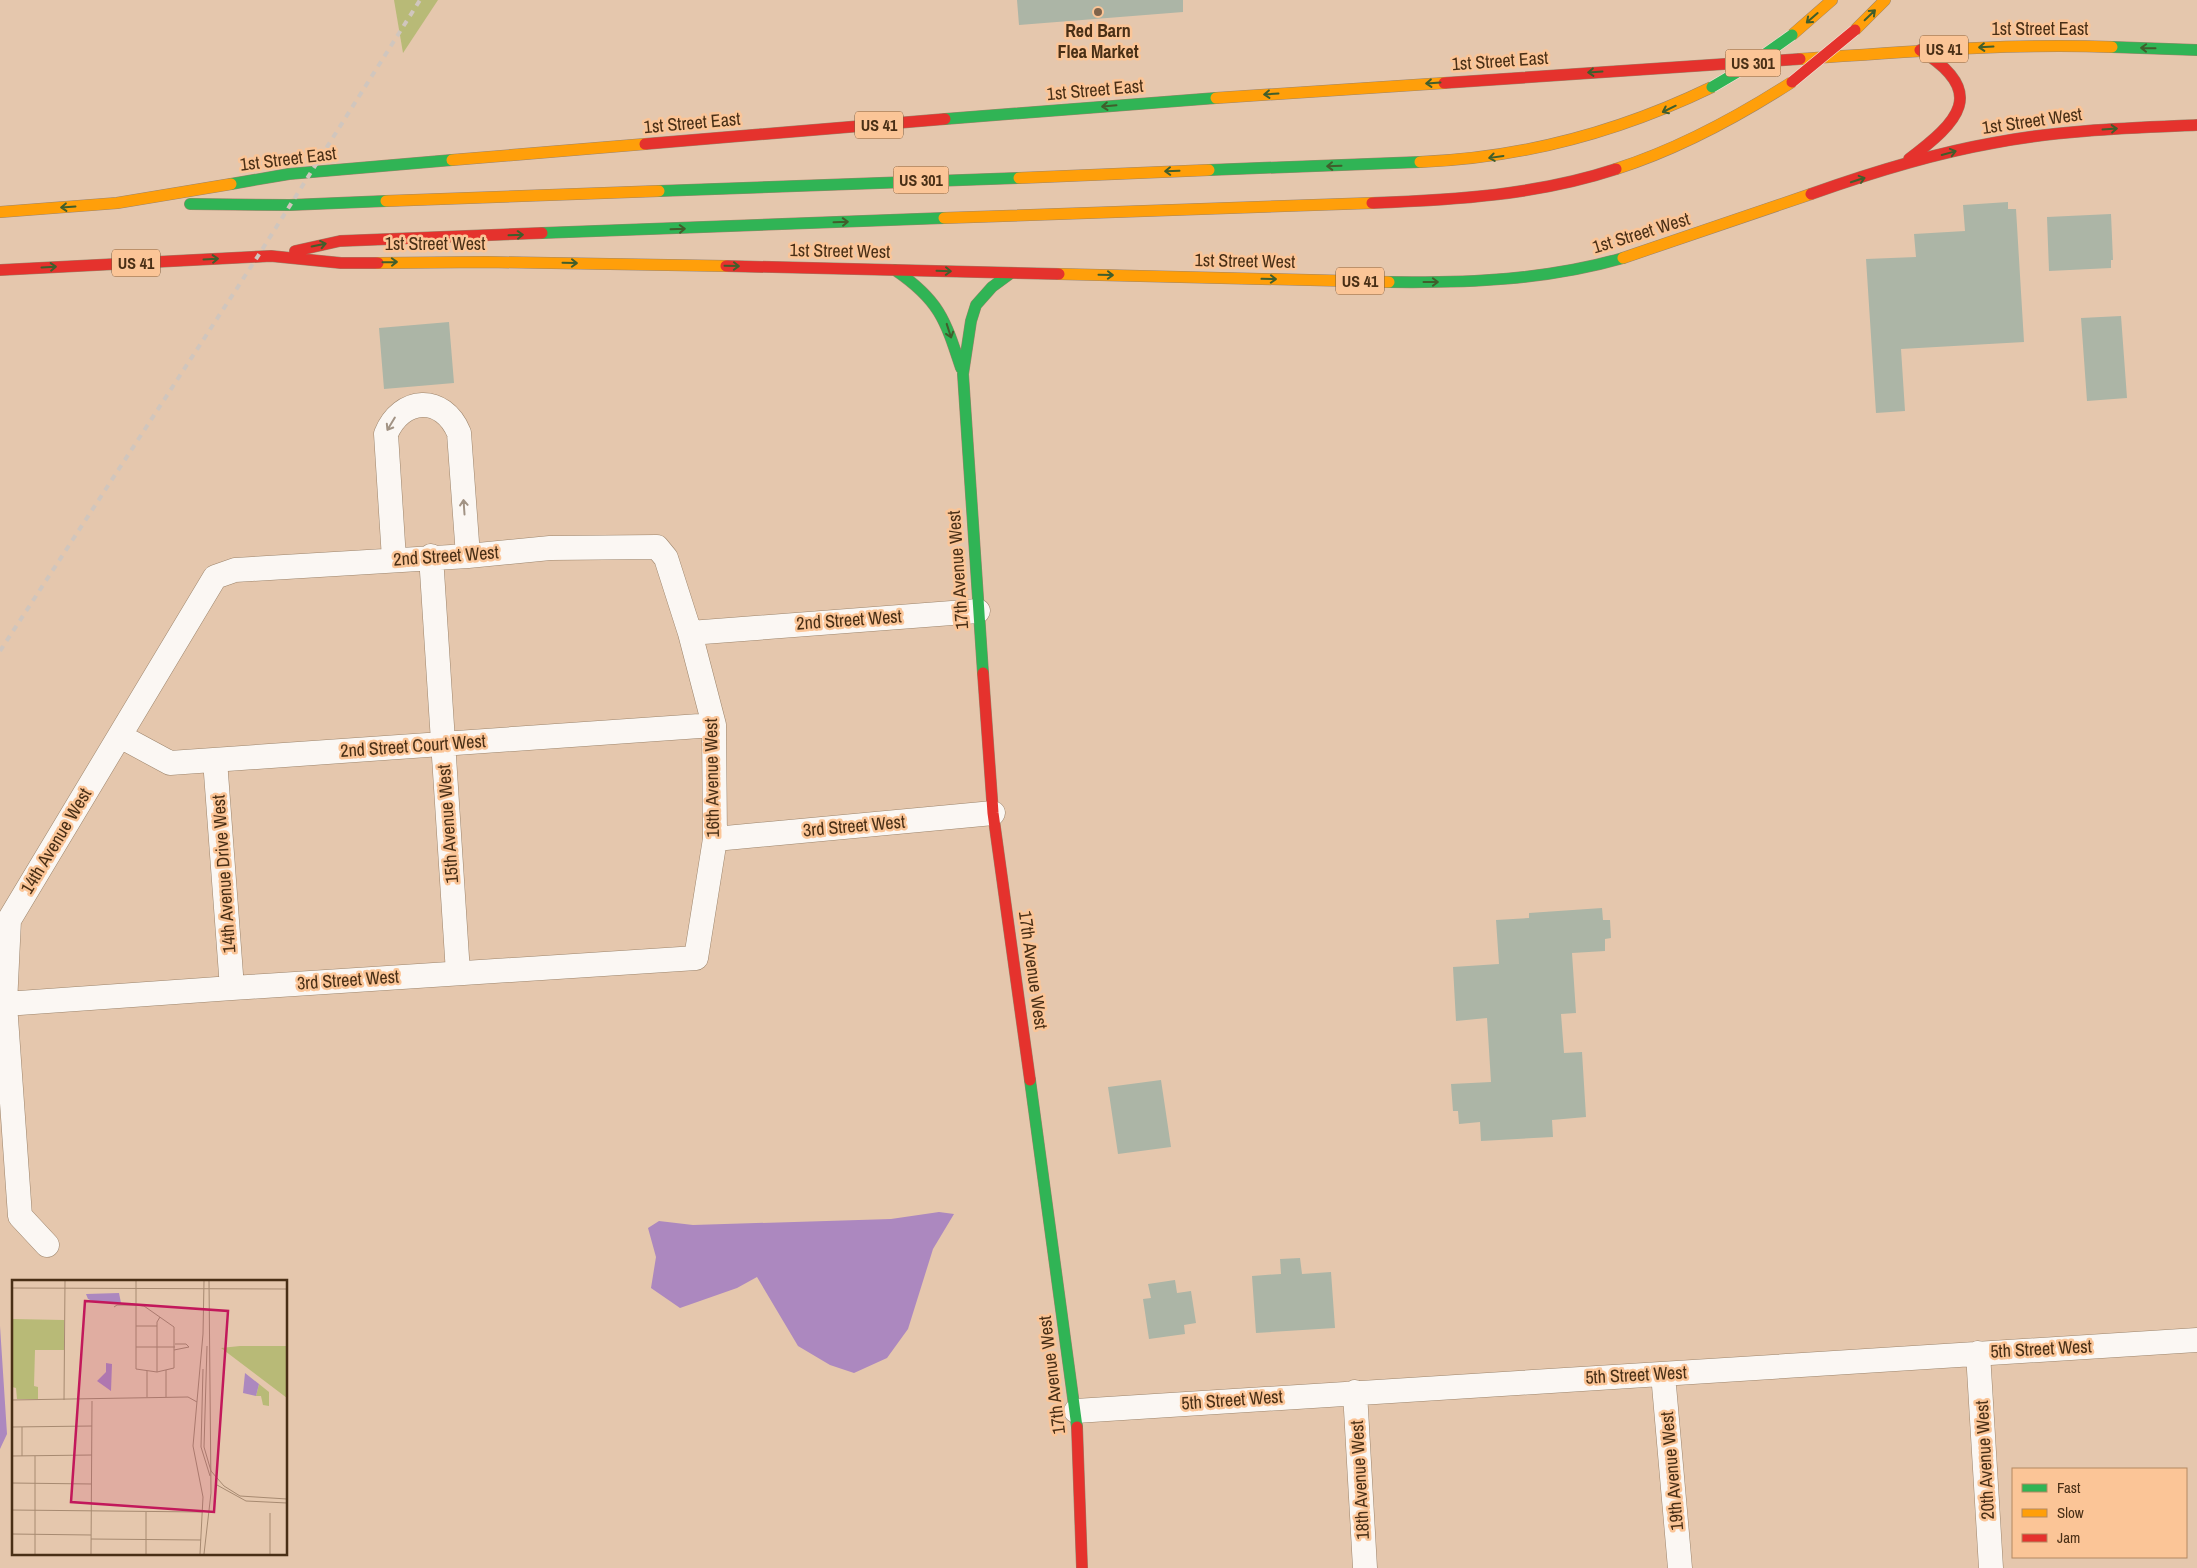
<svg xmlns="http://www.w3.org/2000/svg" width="2197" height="1568" font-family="'Archivo Narrow',sans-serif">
  <rect width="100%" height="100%" fill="#e5c7ad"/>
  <!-- green -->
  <path fill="#b8ba77" d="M 394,0 L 438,0 L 403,53 Z"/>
  <!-- water -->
  <path fill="#ac88bf" d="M 939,1212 L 954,1214 L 933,1249 L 908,1329 L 887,1358 L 854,1373 L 830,1365 L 798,1346 L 757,1277 L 737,1288 L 680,1308 L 651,1288 L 656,1257 L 648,1228 L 659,1221 L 693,1225 L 891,1219 Z
    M 0,1326 L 7,1434 L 0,1449 Z"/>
  <!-- building -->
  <path fill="#acb5a6" d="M 1017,0 L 1183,0 L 1183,12 L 1019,25 Z
    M 2008,202 L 2008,209 L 2016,209 L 2024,342 L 1901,349 L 1905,411 L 1876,413 L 1866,259 L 1916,257 L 1914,234 L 1965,231 L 1963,205 Z
    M 2111,214 L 2113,260 L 2111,260 L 2111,268 L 2049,271 L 2047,217 Z
    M 2121,316 L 2127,398 L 2087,401 L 2081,318 Z
    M 449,322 L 454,383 L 384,389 L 379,328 Z
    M 1602,908 L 1603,920 L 1610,920 L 1611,938 L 1605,939 L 1605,951 L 1572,953 L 1576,1013 L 1561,1014 L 1564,1053 L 1582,1052 L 1586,1117 L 1552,1120 L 1553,1137 L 1481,1141 L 1480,1122 L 1459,1124 L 1458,1111 L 1453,1111 L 1451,1084 L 1491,1082 L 1487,1018 L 1456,1021 L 1453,967 L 1499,964 L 1496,920 L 1529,918 L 1529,913 Z
    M 1161,1080 L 1171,1147 L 1118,1154 L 1108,1087 Z
    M 1300,1258 L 1302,1274 L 1331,1272 L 1335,1328 L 1256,1333 L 1252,1276 L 1281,1274 L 1280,1259 Z
    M 1175,1280 L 1177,1293 L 1191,1291 L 1196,1323 L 1184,1325 L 1185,1334 L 1149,1339 L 1143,1299 L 1151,1298 L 1148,1284 Z"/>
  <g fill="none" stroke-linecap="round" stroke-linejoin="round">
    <defs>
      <path id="street" d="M 431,556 L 458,973
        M 394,559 L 386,434 C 401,397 443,394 459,433 L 468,556
        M 690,633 L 978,611
        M 120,736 L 170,763 L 714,725
        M 215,760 L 232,988
        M 715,839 L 993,813
        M 0,1004 L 5,1004 L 232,988 L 264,986 L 696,958 L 715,839 L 714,725 L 690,633 L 666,558 L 657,547 L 550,548 L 468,556 L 235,570 L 215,577 L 9,920 L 5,1004 L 20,1216 L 47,1245
        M 1978,1353 L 1991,1568
        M 1663,1374 L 1680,1568
        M 1355,1392 L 1365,1568
        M 1076,1411 L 2197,1340"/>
      <path id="fast" d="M 2112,47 L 2197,50
        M 945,119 L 1216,98
        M 1209,170 L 1420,162
        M 231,184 L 289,174 L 452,160
        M 659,191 L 1019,178
        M 190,204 L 290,205 L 386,201
        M 542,233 L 944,218
        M 895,270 C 939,300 945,319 961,368
        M 1389,282 C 1469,283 1546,280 1623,258
        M 983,673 L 963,374 L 971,321 L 976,305 L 992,287 L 1011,273
        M 1030,1080 L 1077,1427"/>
      <path id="slow" d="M 1855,30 L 1885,0
        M 1792,35 L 1832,0
        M 1800,59 C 1904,52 2007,43 2112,47
        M 1216,98 L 1444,83
        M 452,160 L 645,144
        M 1420,162 C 1524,158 1619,132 1712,87
        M 1616,169 C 1679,149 1736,118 1792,82
        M 1019,178 L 1209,170
        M 386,201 L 659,191
        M 0,212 L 117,203 L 231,184
        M 944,218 L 1372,203
        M 1623,258 L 1811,194
        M 378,263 L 487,262 L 726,266
        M 1059,274 L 1389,282"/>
      <path id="jam" d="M 1444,83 L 1800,59
        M 645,144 L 945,119
        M 1909,159 C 1958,122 1989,92 1920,50
        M 1811,194 C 1870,173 1931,154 1993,143 C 2060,130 2129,128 2197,125
        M 1372,203 C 1455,200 1537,195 1616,169
        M 295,251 L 340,241 L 542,233
        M 726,266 L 1059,274
        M 0,270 L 271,256 L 341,263 L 378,263
        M 983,673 L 993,813 L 1030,1080
        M 1077,1427 L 1082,1568"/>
    </defs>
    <!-- street casing -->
    <use href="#street" stroke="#9c846b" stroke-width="25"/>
    <!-- fast casing -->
    <use href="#fast" stroke="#9c846b" stroke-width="12"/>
    <!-- slow casing -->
    <use href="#slow" stroke="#9c846b" stroke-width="12"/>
    <!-- jam casing -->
    <use href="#jam" stroke="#9c846b" stroke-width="12"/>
    <!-- street -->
    <use href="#street" stroke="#fbf7f3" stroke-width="24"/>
    <!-- fast -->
    <use href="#fast" stroke="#30b455" stroke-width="11"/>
    <!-- slow -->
    <use href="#slow" stroke="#ff9f0a" stroke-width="11"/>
    <!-- jam -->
    <use href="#jam" stroke="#e5322d" stroke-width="11"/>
    <!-- rail -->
    <path stroke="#d0c6be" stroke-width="4" stroke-dasharray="6 6" stroke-linecap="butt" d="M 0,651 L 258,256 L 420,0"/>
    <defs>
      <path id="fast-bridge" d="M 1712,87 L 1751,64 L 1792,35"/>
      <path id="jam-bridge" d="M 1792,82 L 1855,30"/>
    </defs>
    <!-- fast-bridge casing -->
    <use href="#fast-bridge" stroke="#f3e6da" stroke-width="12" stroke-linecap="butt"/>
    <!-- jam-bridge casing -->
    <use href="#jam-bridge" stroke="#f3e6da" stroke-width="12" stroke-linecap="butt"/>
    <!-- fast-bridge -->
    <use href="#fast-bridge" stroke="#30b455" stroke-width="11"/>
    <!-- jam-bridge -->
    <use href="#jam-bridge" stroke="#e5322d" stroke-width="11"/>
  </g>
  <!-- one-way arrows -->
  <defs><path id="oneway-shaft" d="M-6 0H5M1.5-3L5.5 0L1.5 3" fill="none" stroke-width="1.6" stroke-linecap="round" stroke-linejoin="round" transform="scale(1.25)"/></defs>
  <g stroke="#405e2c">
    <use href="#oneway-shaft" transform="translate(1870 15) rotate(-44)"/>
    <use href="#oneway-shaft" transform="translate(1812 18) rotate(139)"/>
    <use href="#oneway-shaft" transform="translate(1986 47) rotate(177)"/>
    <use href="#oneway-shaft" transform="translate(2148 48) rotate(-179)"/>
    <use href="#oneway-shaft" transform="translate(1595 72) rotate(176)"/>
    <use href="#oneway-shaft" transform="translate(1433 83) rotate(176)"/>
    <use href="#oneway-shaft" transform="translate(1271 94) rotate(176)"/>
    <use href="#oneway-shaft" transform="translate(1109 106) rotate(175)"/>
    <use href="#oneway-shaft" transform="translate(1669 109) rotate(154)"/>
    <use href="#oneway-shaft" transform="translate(2110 129) rotate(-4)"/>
    <use href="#oneway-shaft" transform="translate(1949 153) rotate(-15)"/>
    <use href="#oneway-shaft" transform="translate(1496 157) rotate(172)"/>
    <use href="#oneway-shaft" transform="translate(1334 166) rotate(178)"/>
    <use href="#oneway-shaft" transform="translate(1172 171) rotate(178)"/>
    <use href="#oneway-shaft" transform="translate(1858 180) rotate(-18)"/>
    <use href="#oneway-shaft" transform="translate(68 207) rotate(176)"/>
    <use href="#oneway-shaft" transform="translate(841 222) rotate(-2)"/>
    <use href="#oneway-shaft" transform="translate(678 229) rotate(-2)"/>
    <use href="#oneway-shaft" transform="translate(516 235) rotate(-2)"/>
    <use href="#oneway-shaft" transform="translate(319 245) rotate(-12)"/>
    <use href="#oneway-shaft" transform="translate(211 259) rotate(-3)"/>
    <use href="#oneway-shaft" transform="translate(390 262) rotate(-1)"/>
    <use href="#oneway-shaft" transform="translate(570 263) rotate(1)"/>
    <use href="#oneway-shaft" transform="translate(732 266) rotate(1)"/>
    <use href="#oneway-shaft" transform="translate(49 267) rotate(-3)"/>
    <use href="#oneway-shaft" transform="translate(944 271) rotate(2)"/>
    <use href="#oneway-shaft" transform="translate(1106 275) rotate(1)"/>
    <use href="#oneway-shaft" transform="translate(1269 279) rotate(1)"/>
    <use href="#oneway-shaft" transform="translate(1431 282)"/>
    <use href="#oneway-shaft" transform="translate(949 331) rotate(72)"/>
  </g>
  <g stroke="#a29384">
    <use href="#oneway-shaft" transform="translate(391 424) rotate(121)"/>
    <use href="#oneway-shaft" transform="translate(464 507) rotate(-94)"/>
  </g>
  <!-- markers -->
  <circle fill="#80644b" stroke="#fbc597" stroke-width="2" cx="1098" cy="12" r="5"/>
  <g text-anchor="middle" stroke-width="5" stroke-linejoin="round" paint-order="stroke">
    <!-- shield labels -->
    <g fill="#fbc597" stroke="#7e5c3d" stroke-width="1">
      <rect x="1920" y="35.5" width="48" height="27" rx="4"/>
      <rect x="1725.5" y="49.5" width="55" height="27" rx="4"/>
      <rect x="855" y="111.5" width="48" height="27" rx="4"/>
      <rect x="893.5" y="166.5" width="55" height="27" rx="4"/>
      <rect x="112" y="249.5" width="48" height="27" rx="4"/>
      <rect x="1336" y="267.5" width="48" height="27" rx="4"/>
    </g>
    <g font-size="16" font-weight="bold" fill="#492f16">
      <text x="1944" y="55">US 41</text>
      <text x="1753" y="69">US 301</text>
      <text x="879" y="131">US 41</text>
      <text x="921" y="186">US 301</text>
      <text x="136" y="269">US 41</text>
      <text x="1360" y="287">US 41</text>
    </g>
    <!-- street labels -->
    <g font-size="18" fill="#492f16" stroke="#fbc597">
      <text x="2040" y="35">1st Street East</text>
      <text transform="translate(1500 61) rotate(-4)" y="6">1st Street East</text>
      <text transform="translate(1095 90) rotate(-5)" y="6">1st Street East</text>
      <text transform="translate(2032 121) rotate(-8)" y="6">1st Street West</text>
      <text transform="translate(692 123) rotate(-5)" y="6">1st Street East</text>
      <text transform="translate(288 159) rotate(-7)" y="6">1st Street East</text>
      <text transform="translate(1641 233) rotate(-17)" y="6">1st Street West</text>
      <text x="435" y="250">1st Street West</text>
      <text transform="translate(840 251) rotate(1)" y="6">1st Street West</text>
      <text transform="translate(1245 261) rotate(1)" y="6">1st Street West</text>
      <text transform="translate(446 556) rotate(-4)" y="6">2nd Street West</text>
      <text transform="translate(958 570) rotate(-94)" y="6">17th Avenue West</text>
      <text transform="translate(849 620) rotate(-4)" y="6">2nd Street West</text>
      <text transform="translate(413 746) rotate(-4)" y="6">2nd Street Court West</text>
      <text transform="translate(712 778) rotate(-91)" y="6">16th Avenue West</text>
      <text transform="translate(448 824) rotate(-94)" y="6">15th Avenue West</text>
      <text transform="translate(854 826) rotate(-5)" y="6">3rd Street West</text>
      <text transform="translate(56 841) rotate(-59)" y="6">14th Avenue West</text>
      <text transform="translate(224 874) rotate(-94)" y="6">14th Avenue Drive West</text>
      <text transform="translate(1033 970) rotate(82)" y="6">17th Avenue West</text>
      <text transform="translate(348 980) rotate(-4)" y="6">3rd Street West</text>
      <text transform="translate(2041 1349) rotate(-3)" y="6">5th Street West</text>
      <text transform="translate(1052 1375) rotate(-97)" y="6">17th Avenue West</text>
      <text transform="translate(1636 1375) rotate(-3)" y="6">5th Street West</text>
      <text transform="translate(1232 1400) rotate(-4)" y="6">5th Street West</text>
      <text transform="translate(1985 1460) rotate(-93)" y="6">20th Avenue West</text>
      <text transform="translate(1672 1471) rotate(-95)" y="6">19th Avenue West</text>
      <text transform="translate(1360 1480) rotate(-93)" y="6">18th Avenue West</text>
    </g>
    <!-- poi labels -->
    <g font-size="18" font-weight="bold" fill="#492f16" stroke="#fbc597">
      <text x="1098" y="37">Red Barn<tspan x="1098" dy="21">Flea Market</tspan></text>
    </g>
  </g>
  <!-- overview -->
  <g transform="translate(12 1280)">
    <rect width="275" height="275" fill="#e5c7ad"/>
    <path d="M 0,39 L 52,40 L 52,70 L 23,70 L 22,106 L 26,107 L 26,119 L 5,119 L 4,108 L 0,107 ZM 275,66 L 275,118 L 209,68 L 228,66 ZM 247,104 L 257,112 L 257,126 L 251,125 L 249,116 L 244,116 Z" fill="#b8ba77"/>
    <path d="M 107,13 L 109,23 L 85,23 L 76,19 L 74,14 ZM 94,83 L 100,84 L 99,111 L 85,101 L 94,92 ZM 233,93 L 247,104 L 244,116 L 231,113 Z" fill="#ac88bf"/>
    <path fill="none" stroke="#a78a71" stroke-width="1" d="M 0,8 L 275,9M 102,27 L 105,25 L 124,25 L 132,26 L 162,47 L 162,88 L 145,92 L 124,89 L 124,1M 124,46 L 145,46M 195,66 L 192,167 L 199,191 L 212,206 L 228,216 L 275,219M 124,67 L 163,67M 162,70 L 177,67 L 174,64 L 163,64M 191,89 L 189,167 L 198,196M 154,90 L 154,117M 135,91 L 135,117M 145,92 L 145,42 L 148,37M 0,120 L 176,117 L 185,122M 52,120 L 53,1M 0,147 L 80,146M 0,176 L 80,175M 10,176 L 10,147M 0,203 L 80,204M 205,205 L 234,221 L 275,223M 0,230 L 191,232M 0,254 L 79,255M 79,259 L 189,260M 23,274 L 23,176M 79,274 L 80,121M 134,274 L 134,232M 188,274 L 191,217 L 181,166 L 191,54 L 192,1M 192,274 L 199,213 L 197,1M 258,274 L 258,233"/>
    <path fill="#c2185b" fill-opacity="0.15" stroke="#c2185b" stroke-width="2.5" d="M 73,21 L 216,31 L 202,232 L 59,222 Z"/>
    <rect width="275" height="275" fill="none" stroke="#492f16" stroke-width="2.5"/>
  </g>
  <!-- legend -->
  <rect x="2012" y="1468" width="175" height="90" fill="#fbc597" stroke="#b48963"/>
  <rect x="2022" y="1484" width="25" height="8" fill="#30b455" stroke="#b48963"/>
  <text x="2057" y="1493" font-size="15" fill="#492f16">Fast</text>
  <rect x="2022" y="1509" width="25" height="8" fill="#ff9f0a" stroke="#b48963"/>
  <text x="2057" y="1518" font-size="15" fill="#492f16">Slow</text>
  <rect x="2022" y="1534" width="25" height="8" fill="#e5322d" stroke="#b48963"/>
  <text x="2057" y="1543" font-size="15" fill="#492f16">Jam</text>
</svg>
